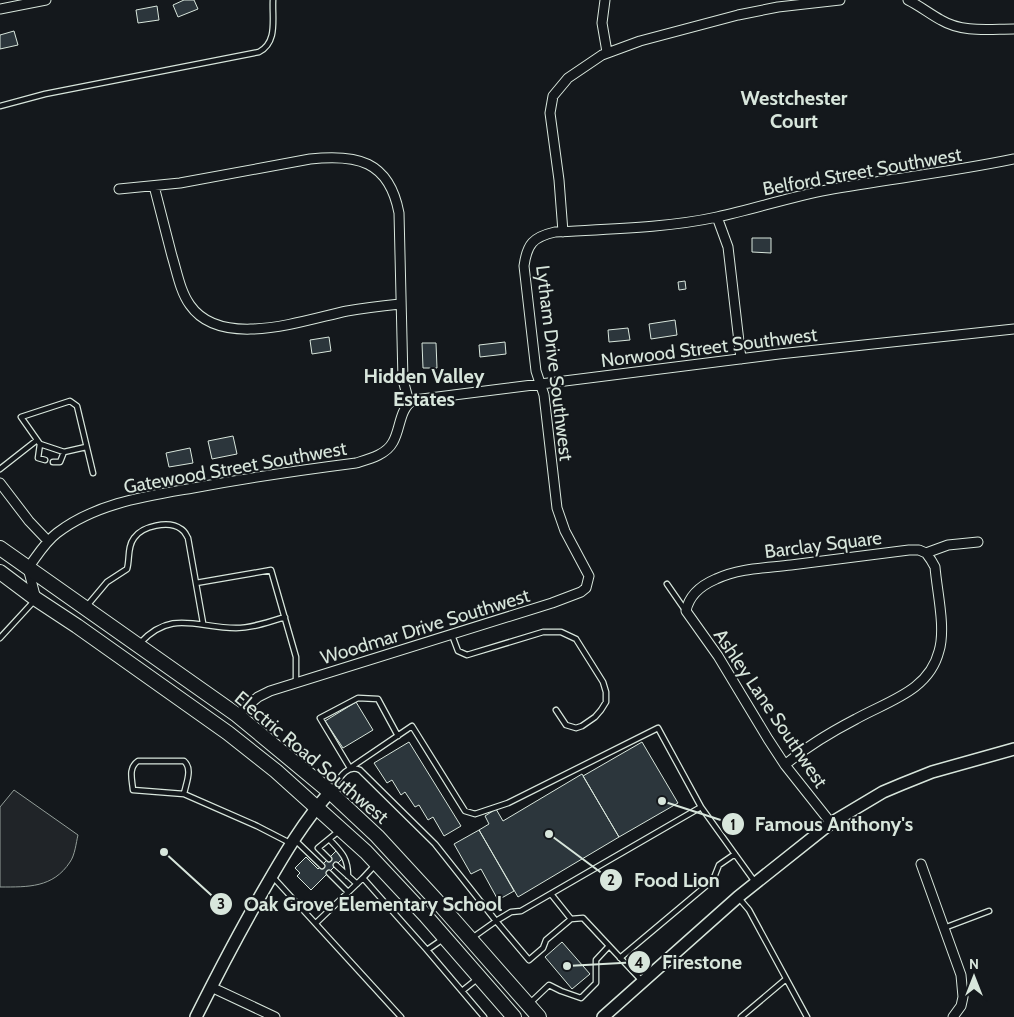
<svg xmlns="http://www.w3.org/2000/svg" width="1014" height="1017" font-family="Cabin,sans-serif">
  <rect width="100%" height="100%" fill="#14181c"/>
  <!-- green -->
  <path fill="#202428" stroke="#939e99" d="M 14,790 L 78,835 C 76,843 75,855 70,862 C 53,888 28,887 0,887 L 0,807 Z"/>
  <!-- building -->
  <path fill="#2c363c" stroke="#d8e6dc" d="M 184,0 L 194,0 L 198,9 L 178,17 L 173,5 Z
    M 157,6 L 159,20 L 138,23 L 136,10 Z
    M 14,31 L 18,45 L 0,49 L 0,35 Z
    M 752,238 L 771,238 L 771,253 L 752,252 Z
    M 685,281 L 686,289 L 679,290 L 678,282 Z
    M 675,320 L 677,335 L 651,339 L 649,324 Z
    M 628,328 L 630,340 L 609,342 L 608,330 Z
    M 329,337 L 331,351 L 312,354 L 310,340 Z
    M 505,342 L 506,354 L 480,357 L 479,345 Z
    M 422,343 L 436,343 L 437,368 L 423,368 Z
    M 233,436 L 237,454 L 212,459 L 208,441 Z
    M 190,448 L 193,463 L 169,467 L 166,453 Z
    M 356,702 L 373,730 L 343,748 L 325,721 Z
    M 409,742 L 461,826 L 444,836 L 433,817 L 428,820 L 419,805 L 415,807 L 405,792 L 401,795 L 392,780 L 387,783 L 374,763 Z
    M 642,742 L 678,803 L 619,837 L 583,776 Z
    M 582,774 L 619,837 L 518,897 L 479,830 L 489,824 L 485,816 L 496,809 L 503,821 Z
    M 479,830 L 514,891 L 498,900 L 481,869 L 471,874 L 454,844 Z
    M 336,851 L 343,858 L 311,890 L 297,876 L 300,873 L 295,868 L 306,857 L 318,869 Z
    M 562,942 L 590,974 L 572,989 L 545,957 Z"/>
  <g fill="none" stroke-linecap="round" stroke-linejoin="round">
    <defs>
      <path id="service" d="M 0,106 L 45,94 L 259,52 C 278,42 272,19 273,0
        M 40,444 L 38,458 L 45,460
        M 86,447 L 64,452 L 40,444 L 21,417 L 70,401 L 77,406 L 93,473
        M 53,462 L 60,462 L 64,452
        M 0,469 L 37,440
        M 196,583 L 271,570 L 296,657 L 296,682
        M 667,584 L 685,610
        M 86,607 L 107,582 L 127,569 C 130,559 127,547 134,538 C 142,526 169,520 181,529 C 185,531 186,535 188,538 L 203,623
        M 452,635 L 458,651 L 467,655 L 543,632 L 561,632 L 576,639 L 603,682 L 606,692 L 606,702 L 601,710 L 595,717 L 582,726 L 576,728 L 566,725 L 556,710
        M 0,638 L 35,600
        M 140,643 C 172,609 197,628 236,628 C 252,628 269,622 285,617
        M 398,736 L 378,699 L 358,698 L 320,718 L 350,768 L 412,726 L 465,811 L 475,814 L 508,803 L 658,728 L 701,807
        M 331,791 C 338,781 346,763 360,770 L 435,844 L 496,921 L 511,912 L 521,911 L 701,807 L 755,882
        M 184,794 C 186,783 193,769 184,761 L 138,761 C 128,768 132,779 133,790 L 184,794 L 257,826 L 290,843
        M 329,839 C 341,852 348,857 348,876
        M 295,840 L 322,866
        M 329,859 L 318,848 L 340,830
        M 336,865 L 357,884
        M 329,873 L 348,892
        M 272,876 L 401,1017
        M 363,878 L 376,864
        M 551,894 L 571,919 L 583,918 L 642,981
        M 738,897 L 749,910 L 807,1017
        M 316,923 L 363,878 L 427,950 L 443,939
        M 944,928 L 989,911
        M 472,938 L 496,921 L 529,960 L 543,948 L 546,940 L 571,919
        M 427,950 L 484,1017
        M 620,958 L 713,880 L 719,865 L 735,854
        M 462,991 L 477,979
        M 529,1004 L 549,985 L 561,991 L 581,998 L 596,983 L 596,960 L 609,946
        M 741,1017 L 786,979"/>
      <path id="minor" d="M 605,0 L 602,23 L 607,52
        M 908,0 C 920,6 930,14 941,20 C 963,33 989,29 1014,29
        M 0,9 L 46,0
        M 154,186 C 160,209 166,232 172,256 C 177,272 180,291 190,305 C 221,350 304,320 347,311 C 365,308 382,306 400,304
        M 119,189 L 180,183 L 310,159 C 356,154 389,160 399,213 L 403,380 L 409,402
        M 717,217 L 728,247 L 741,359
        M 563,232 L 559,180 L 550,113 L 553,96 L 568,78 L 602,55 L 640,41 L 738,15 L 778,7 L 840,0
        M 0,483 L 29,521 L 48,541
        M 36,599 L 28,568 C 37,556 45,542 57,533 C 96,503 147,496 193,488 C 247,478 301,470 356,463 C 369,459 386,455 393,442 C 401,428 399,408 414,400 L 779,354 L 1014,329
        M 237,715 L 258,697 L 270,691 L 552,603 L 581,592 L 586,588 L 589,576 L 565,531 L 557,508 L 544,395 L 536,371 L 524,266 C 527,244 533,237 555,232 C 606,229 667,228 717,217 C 754,209 790,197 827,190 C 889,179 952,172 1014,159
        M 785,765 C 807,746 831,732 856,719 C 888,701 929,691 939,651 C 946,628 937,592 935,567 L 931,560 L 926,553
        M 831,823 L 785,765 L 768,739 L 718,656 L 686,611 C 689,595 702,585 716,579 C 739,568 766,568 791,565 C 830,560 870,555 909,550 L 919,550 L 926,553 L 948,545 L 978,542
        M 921,864 L 961,975 L 963,997 L 961,1006 L 953,1017
        M 211,987 L 275,1017"/>
      <path id="tertiary" d="M 196,1017 C 218,973 241,929 266,886 C 285,853 304,821 330,792
        M 603,1017 L 738,897 L 831,823 L 883,792 L 902,784 L 932,772 L 1014,749"/>
      <path id="primary" d="M 0,548 L 237,715 L 330,792 L 377,836 L 436,900 L 539,1017
        M 0,572 L 36,599 L 77,626 L 228,733 L 276,771 L 366,852 L 425,915 L 514,1017"/>
    </defs>
    <!-- service casing -->
    <use href="#service" stroke="#d8e6dc" stroke-width="7"/>
    <!-- minor casing -->
    <use href="#minor" stroke="#d8e6dc" stroke-width="11"/>
    <!-- tertiary casing -->
    <use href="#tertiary" stroke="#d8e6dc" stroke-width="14"/>
    <!-- primary casing -->
    <use href="#primary" stroke="#d8e6dc" stroke-width="16"/>
    <!-- service -->
    <use href="#service" stroke="#14181c" stroke-width="4.5"/>
    <!-- minor -->
    <use href="#minor" stroke="#14181c" stroke-width="9"/>
    <!-- tertiary -->
    <use href="#tertiary" stroke="#14181c" stroke-width="11"/>
    <!-- primary -->
    <use href="#primary" stroke="#14181c" stroke-width="14"/>
  </g>
  <g text-anchor="middle" stroke-width="4" stroke-linejoin="round" paint-order="stroke">
    <!-- street labels -->
    <g font-size="19" fill="#d8e6dc" stroke="#14181c">
      <text transform="translate(862 171) rotate(-10)" y="7">Belford Street Southwest</text>
      <text transform="translate(709 347) rotate(-7)" y="7">Norwood Street Southwest</text>
      <text transform="translate(555 363) rotate(83)" y="7">Lytham Drive Southwest</text>
      <text transform="translate(235 467) rotate(-10)" y="7">Gatewood Street Southwest</text>
      <text transform="translate(823 544) rotate(-7)" y="7">Barclay Square</text>
      <text transform="translate(425 626) rotate(-17)" y="7">Woodmar Drive Southwest</text>
      <text transform="translate(771 708) rotate(56)" y="7">Ashley Lane Southwest</text>
      <text transform="translate(312 757) rotate(40)" y="7">Electric Road Southwest</text>
    </g>
    <!-- neighbourhood labels -->
    <g font-size="20" font-weight="bold" fill="#d8e6dc" stroke="#14181c">
      <text x="794" y="105">Westchester<tspan x="794" dy="23">Court</tspan></text>
      <text x="424" y="383">Hidden Valley<tspan x="424" dy="23">Estates</tspan></text>
    </g>
  </g>
  <!-- callouts -->
  <path fill="none" stroke="#d8e6dc" stroke-width="2" d="M662 801L733 824M549 834L611 880M164 852L221 904M567 966L639 962"/>
  <g fill="#d8e6dc" stroke="#14181c" stroke-width="2">
    <circle cx="662" cy="801" r="5"/>
    <circle cx="549" cy="834" r="5"/>
    <circle cx="164" cy="852" r="5"/>
    <circle cx="567" cy="966" r="5"/>
    <circle cx="733" cy="824" r="12"/>
    <circle cx="611" cy="880" r="12"/>
    <circle cx="221" cy="904" r="12"/>
    <circle cx="639" cy="962" r="12"/>
  </g>
  <g font-size="15" text-anchor="middle" font-weight="bold" fill="#111">
    <text x="733" y="830">1</text>
    <text x="611" y="885">2</text>
    <text x="221" y="909">3</text>
    <text x="639" y="968">4</text>
  </g>
  <g font-size="20" text-anchor="middle" font-weight="bold" fill="#d8e6dc" stroke="#14181c" stroke-width="4" stroke-linejoin="round" paint-order="stroke">
    <text x="834" y="831">Famous Anthony's</text>
    <text x="677" y="887">Food Lion</text>
    <text x="373" y="911">Oak Grove Elementary School</text>
    <text x="702" y="969">Firestone</text>
  </g>
  <!-- north arrow -->
  <g transform="translate(974 977)" stroke="#14181c" stroke-width="4" paint-order="stroke">
  <path d="M0-4L9 19L0 12L-9 19Z" fill="#d8e6dc"/>
  <text y="-8" font-size="14" font-weight="bold" text-anchor="middle" fill="#d8e6dc">N</text>
  </g>
</svg>
